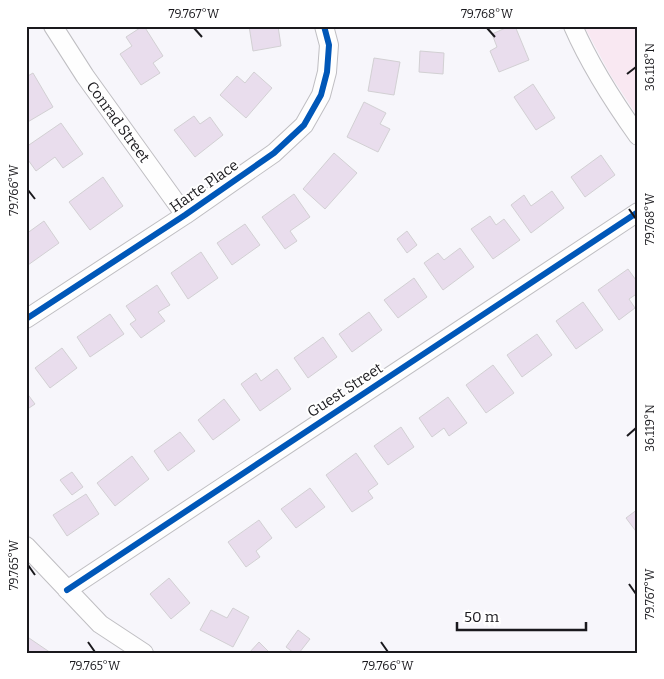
<svg xmlns="http://www.w3.org/2000/svg" width="664" height="679" font-family="Bitter,serif">
  <rect width="100%" height="100%" fill="#f7f6fb"/>
  <!-- green -->
  <path fill="#f9e8f2" d="M 584,26 L 638,26 L 638,117 L 611,76 Z"/>
  <!-- building -->
  <path fill="#e9dded" stroke="#d2d0d3" d="M 143,26 L 144,26 L 163,56 L 153,63 L 160,73 L 141,85 L 120,54 L 132,46 L 126,37 Z
    M 249,26 L 278,26 L 281,46 L 253,51 Z
    M 510,26 L 515,26 L 529,60 L 499,72 L 490,51 L 497,47 L 492,34 Z
    M 420,51 L 444,53 L 443,74 L 419,72 Z
    M 374,58 L 400,62 L 394,95 L 368,91 Z
    M 254,72 L 272,88 L 246,118 L 220,95 L 237,76 L 245,83 Z
    M 33,73 L 53,107 L 26,123 L 26,77 Z
    M 533,84 L 555,118 L 536,130 L 514,97 Z
    M 364,102 L 386,113 L 380,124 L 390,129 L 378,152 L 347,137 Z
    M 194,116 L 200,124 L 210,117 L 223,135 L 195,157 L 174,130 Z
    M 61,123 L 83,154 L 63,168 L 55,157 L 36,171 L 26,157 L 26,147 Z
    M 334,153 L 357,173 L 325,209 L 303,189 Z
    M 601,155 L 615,175 L 585,197 L 571,177 Z
    M 103,177 L 123,206 L 90,230 L 69,202 Z
    M 552,191 L 564,208 L 531,233 L 511,205 L 524,195 L 531,206 Z
    M 294,194 L 310,217 L 290,231 L 297,241 L 285,249 L 262,217 Z
    M 490,216 L 496,225 L 504,219 L 520,240 L 493,259 L 471,229 Z
    M 44,221 L 59,243 L 28,265 L 26,262 L 26,234 Z
    M 245,224 L 260,245 L 232,265 L 217,243 Z
    M 407,231 L 417,245 L 407,253 L 397,239 Z
    M 460,248 L 474,267 L 443,290 L 424,263 L 438,253 L 444,260 Z
    M 201,252 L 218,278 L 188,299 L 171,273 Z
    M 628,269 L 638,283 L 638,293 L 629,299 L 635,308 L 619,320 L 598,290 Z
    M 414,278 L 427,297 L 398,318 L 384,300 Z
    M 157,285 L 170,305 L 158,312 L 165,321 L 141,338 L 130,324 L 136,320 L 126,306 Z
    M 583,302 L 603,330 L 576,349 L 556,321 Z
    M 369,312 L 382,330 L 352,352 L 339,334 Z
    M 110,314 L 124,334 L 90,357 L 77,337 Z
    M 537,334 L 552,355 L 522,377 L 507,355 Z
    M 323,337 L 337,357 L 308,378 L 294,358 Z
    M 62,348 L 77,368 L 50,388 L 35,368 Z
    M 493,365 L 514,393 L 486,413 L 466,385 Z
    M 277,369 L 291,389 L 260,411 L 241,384 L 256,373 L 261,381 Z
    M 26,392 L 35,404 L 26,410 Z
    M 448,397 L 467,423 L 449,436 L 444,428 L 432,437 L 419,418 Z
    M 224,399 L 240,420 L 213,440 L 198,420 Z
    M 401,427 L 414,447 L 388,465 L 374,446 Z
    M 180,432 L 195,451 L 168,471 L 154,451 Z
    M 356,453 L 378,484 L 368,491 L 373,498 L 352,512 L 326,475 Z
    M 132,456 L 149,479 L 115,506 L 97,483 Z
    M 72,472 L 83,487 L 72,495 L 60,480 Z
    M 310,488 L 325,507 L 296,528 L 281,509 Z
    M 86,494 L 99,514 L 67,536 L 53,515 Z
    M 638,509 L 638,534 L 626,518 Z
    M 259,520 L 272,538 L 256,551 L 260,557 L 246,567 L 228,542 Z
    M 169,578 L 190,603 L 171,619 L 150,594 Z
    M 233,608 L 249,617 L 233,647 L 200,630 L 211,610 L 227,618 Z
    M 298,630 L 310,639 L 299,653 L 294,653 L 286,647 Z
    M 29,638 L 51,653 L 26,653 L 26,642 Z
    M 259,642 L 270,653 L 249,653 Z"/>
  <g fill="none" stroke-linecap="round" stroke-linejoin="round">
    <defs>
      <path id="minor" d="M 53,26 L 85,76 L 185,215
        M 573,26 C 590,65 613,101 638,136
        M 26,319 L 185,215 L 274,153 L 304,125 L 321,95 L 327,72 L 329,45 L 324,26
        M 26,546 L 100,624 L 144,653
        M 67,590 L 638,212"/>
    </defs>
    <!-- minor casing -->
    <use href="#minor" stroke="#bfbec2" stroke-width="20"/>
    <!-- minor -->
    <use href="#minor" stroke="#fefefe" stroke-width="18"/>
    <defs>
      <path id="cycleway" d="M 26,319 L 185,215 L 274,153 L 304,125 L 321,95 L 327,72 L 329,45 L 324,26
        M 67,590 L 638,212"/>
    </defs>
    <!-- cycleway casing -->
    <use href="#cycleway" stroke="#fff" stroke-width="9"/>
    <!-- cycleway -->
    <use href="#cycleway" stroke="#0057b8" stroke-width="6"/>
  </g>
  <!-- ticks -->
  <path fill="none" stroke="#1a191d" stroke-width="2" d="M 194,28 L 202,37M 487,28 L 495,37M 627,74 L 636,67M 28,190 L 35,199M 629,209 L 636,219M 627,436 L 636,428M 28,565 L 35,575M 629,584 L 636,594M 88,642 L 95,652M 381,642 L 388,652"/>
  <g text-anchor="middle" stroke-width="4" stroke-linejoin="round" paint-order="stroke">
    <!-- street labels -->
    <g font-size="15" fill="#1a191d" stroke="#fff">
      <text transform="translate(118 122) rotate(54)" y="5">Conrad Street</text>
      <text transform="translate(204 186) rotate(-35)" y="5">Harte Place</text>
      <text transform="translate(345 390) rotate(-33)" y="5">Guest Street</text>
    </g>
  </g>
  <!-- border -->
  <rect width="664" height="679" fill="none" stroke="#ffffff" stroke-width="55"/>
  <!-- scale -->
  <path d="M457 622v8h129v-8" fill="none" stroke="#1a191d" stroke-width="2.5"/>
  <text x="464" y="622" font-size="15" fill="#1a191d" stroke="#ffffff" stroke-width="4" paint-order="stroke">50 m</text>
  <rect x="28" y="28" width="608" height="624" fill="none" stroke="#1a191d" stroke-width="2"/>
  <g font-size="12" text-anchor="middle" fill="#1a191d">
    <text x="194" y="18">79.767°W</text>
    <text x="487" y="18">79.768°W</text>
    <text transform="translate(650 67) rotate(-90)" y="4">36.118°N</text>
    <text transform="translate(14 190) rotate(-90)" y="4">79.766°W</text>
    <text transform="translate(650 219) rotate(-90)" y="4">79.768°W</text>
    <text transform="translate(650 428) rotate(-90)" y="4">36.119°N</text>
    <text transform="translate(14 565) rotate(-90)" y="4">79.765°W</text>
    <text transform="translate(650 594) rotate(-90)" y="4">79.767°W</text>
    <text x="95" y="670">79.765°W</text>
    <text x="388" y="670">79.766°W</text>
  </g>
</svg>
